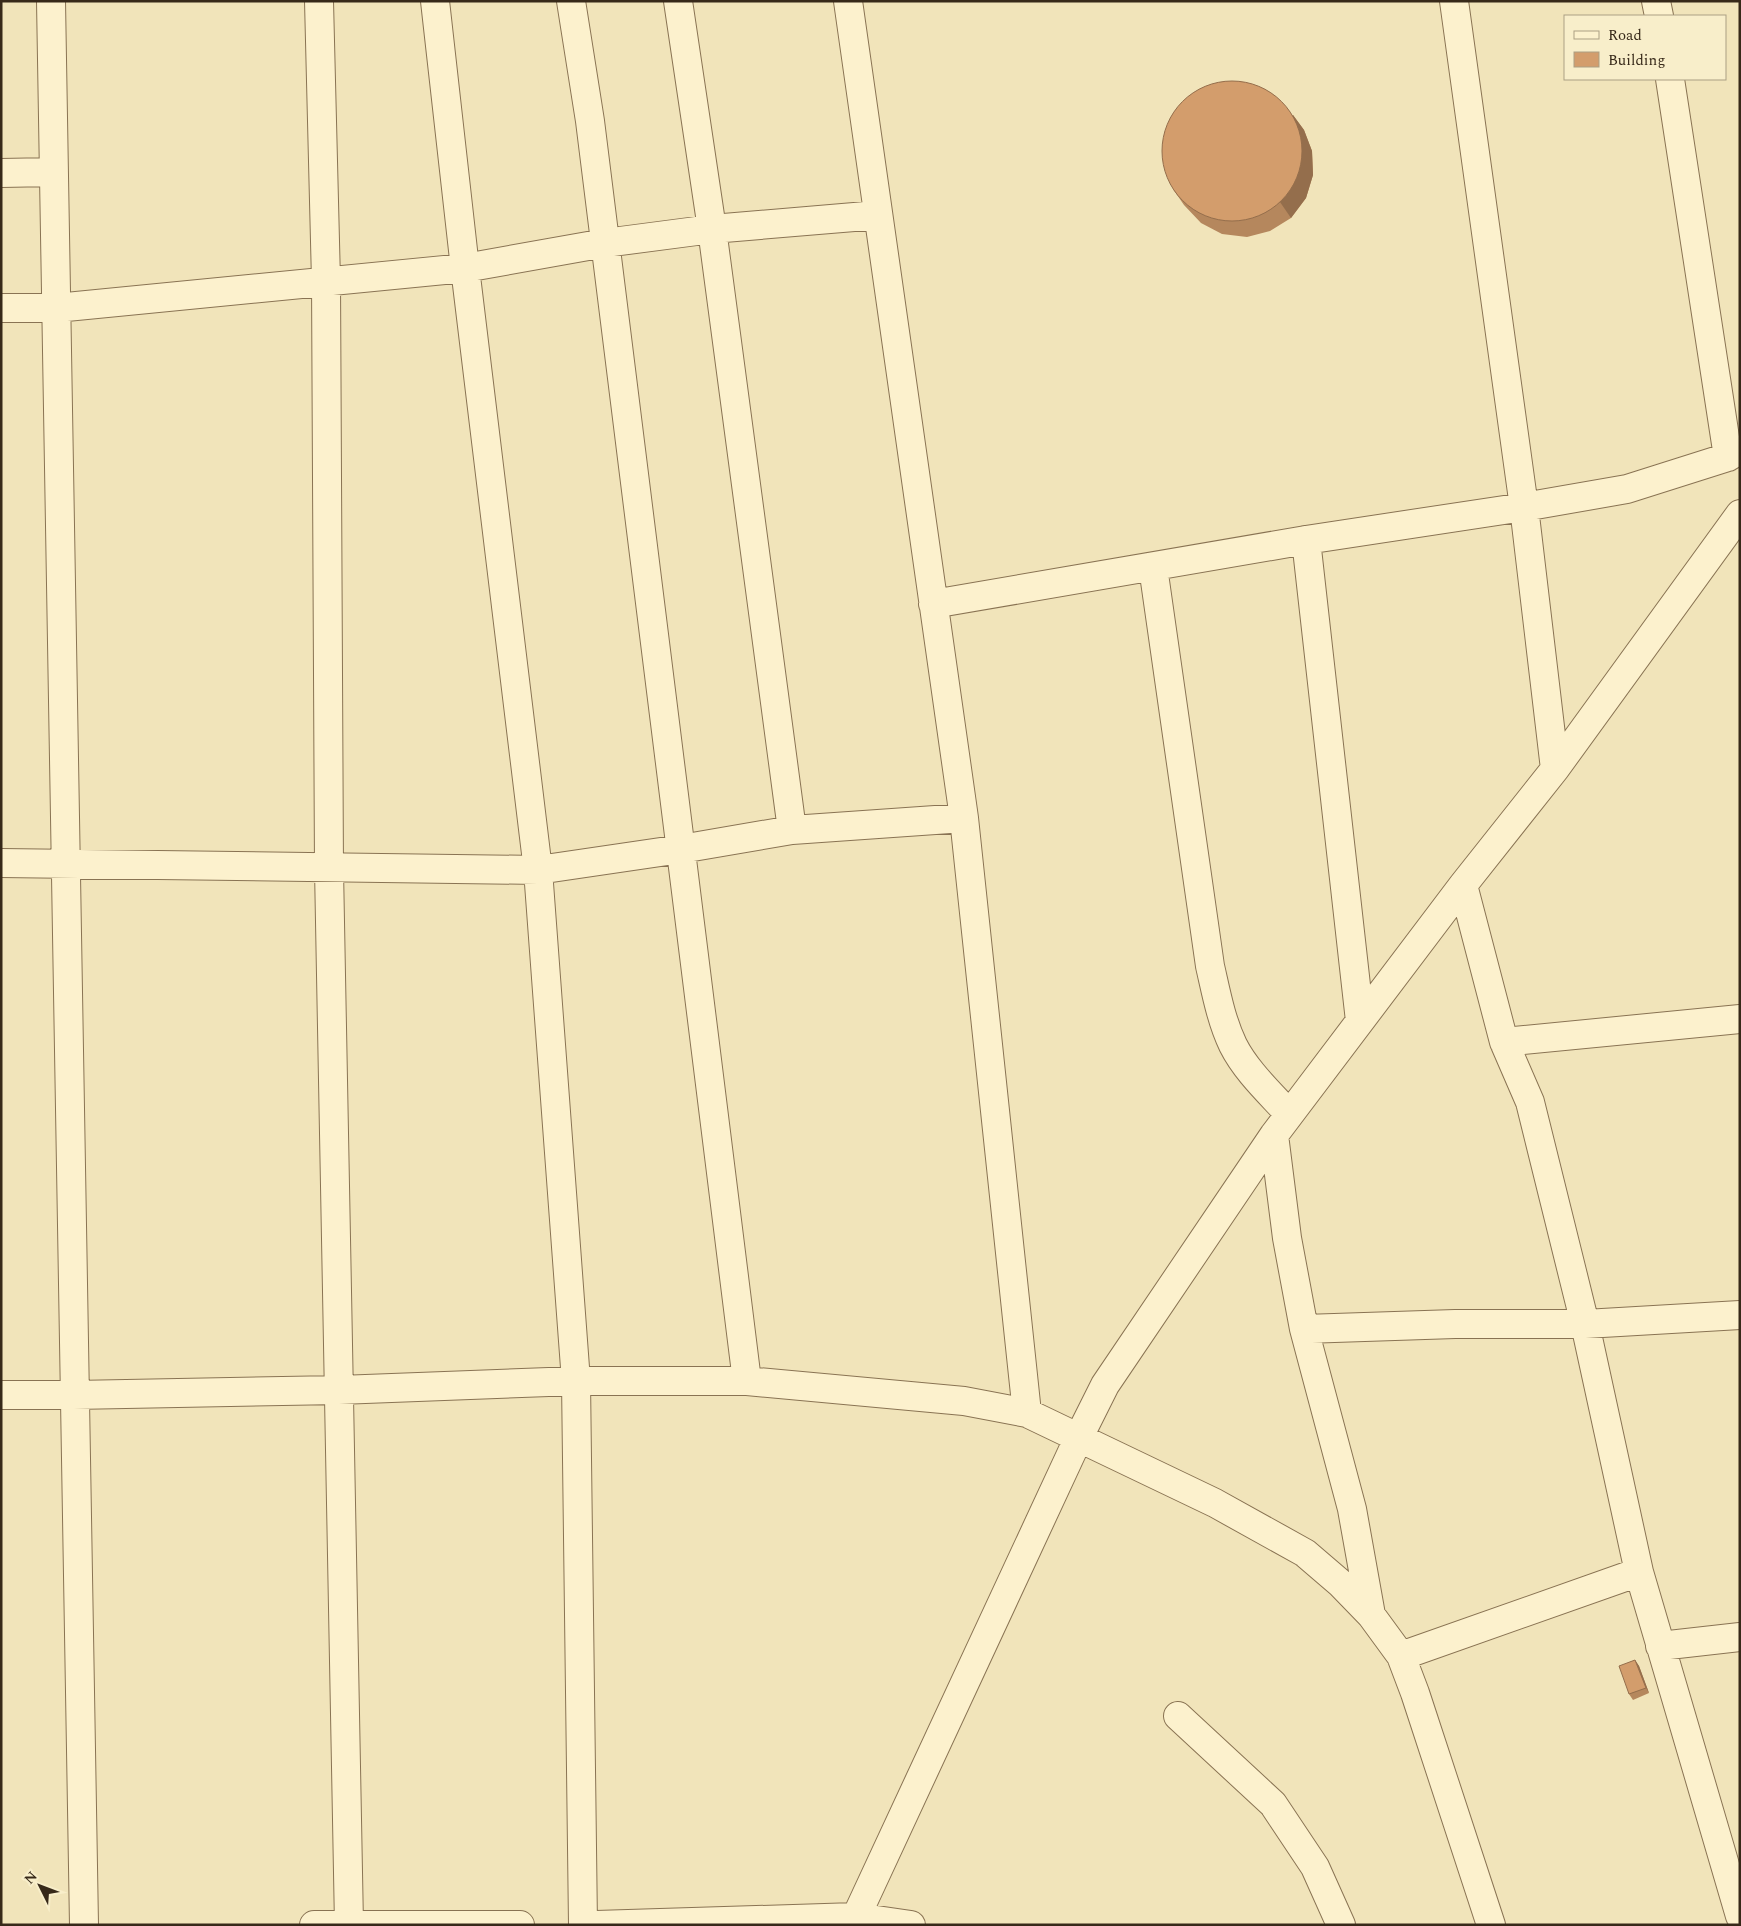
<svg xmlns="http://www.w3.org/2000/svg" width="1741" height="1926" font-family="Spectral,serif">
  <rect width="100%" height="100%" fill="#f1e4ba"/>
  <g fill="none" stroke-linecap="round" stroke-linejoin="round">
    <defs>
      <path id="minor" d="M 51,1 L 84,1925
        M 319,1 L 326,281 L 329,869 L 349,1925
        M 435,1 L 465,268 L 538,870 L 576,1381 L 583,1925
        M 571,1 L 590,121 L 747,1381
        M 678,1 L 712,229 L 792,830
        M 848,1 L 964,818 L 1027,1413
        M 1454,1 L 1524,507 L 1555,769
        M 1656,1 L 1659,16
        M 1670,79 L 1728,457
        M 1,173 L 53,172
        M 1,308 L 56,308 L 465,268 L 605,243 L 712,229 L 878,215
        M 1306,540 L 1360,1021
        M 1153,567 L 1210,966 C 1216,992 1221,1020 1233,1045 C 1246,1071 1270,1093 1289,1114
        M 933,604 L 1306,540 L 1524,507 L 1627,489 L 1728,457 L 1740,450
        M 1,863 L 538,870 L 681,849 L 792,830 L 964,818
        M 1463,885 L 1504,1042 L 1530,1102 L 1585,1324 L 1639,1572 L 1740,1916
        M 1504,1042 L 1740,1019
        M 1274,1135 L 1287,1238 L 1304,1329 L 1352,1509 L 1371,1615
        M 1304,1329 L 1455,1324 L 1585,1324 L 1740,1315
        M 1,1395 L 74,1395 L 339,1390 L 576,1381 L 747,1381 L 964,1401 L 1027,1413 L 1215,1503 L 1305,1553 L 1340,1583 L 1371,1615 L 1401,1656 L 1415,1693 L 1491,1925
        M 1660,1646 L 1740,1637
        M 1401,1656 L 1639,1572
        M 1178,1716 L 1273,1804 L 1315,1867 L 1341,1925
        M 856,1917 L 1079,1437 L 1105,1385 L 1274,1135 L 1463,885 L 1555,769 L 1740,514
        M 314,1925 L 520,1925
        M 596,1925 L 856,1917 L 911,1925"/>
    </defs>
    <!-- minor casing -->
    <use href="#minor" stroke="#897353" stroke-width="30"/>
    <!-- minor -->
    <use href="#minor" stroke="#fcf1cd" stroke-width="28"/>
  </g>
  <!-- wall -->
  <path fill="#b5875d" d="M 1293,115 L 1304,130 L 1312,151 L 1313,175 L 1306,198 L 1291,218 L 1270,231 L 1247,237 L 1222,234 L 1201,223 L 1184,205 L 1173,189 Z
    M 1635,1660 L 1639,1666 L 1649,1693 L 1633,1700 L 1629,1694 Z"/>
  <!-- shaded-wall -->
  <path fill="#946e4c" d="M 1293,115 L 1304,130 L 1312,151 L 1313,175 L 1306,198 L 1291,218 L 1280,202 Z
    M 1635,1660 L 1639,1666 L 1649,1693 L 1646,1688 Z"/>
  <!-- building -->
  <path fill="#d39d6c" stroke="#946e4c" d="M1162 151a70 70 0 1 1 140 0a70 70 0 1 1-140 0Z
    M 1635,1660 L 1646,1688 L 1629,1694 L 1619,1666 Z"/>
  <!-- border -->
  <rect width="1741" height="1926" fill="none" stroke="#372919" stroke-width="5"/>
  <!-- legend -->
  <rect x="1564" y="15" width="162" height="65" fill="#f8eeca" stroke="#ab9f83"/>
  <rect x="1574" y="31" width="25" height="8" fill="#fcf1cd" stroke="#ab9f83"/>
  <text x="1608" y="40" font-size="15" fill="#372919">Road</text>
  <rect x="1574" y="52" width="25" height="15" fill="#d39d6c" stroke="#ab9f83"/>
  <text x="1608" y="65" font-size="15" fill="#372919">Building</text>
  <!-- north arrow -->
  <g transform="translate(40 1886) rotate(312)" stroke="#f8eeca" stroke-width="4" paint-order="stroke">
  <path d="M0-4L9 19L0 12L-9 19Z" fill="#372919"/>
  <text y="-8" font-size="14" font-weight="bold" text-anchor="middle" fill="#372919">N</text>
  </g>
</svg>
